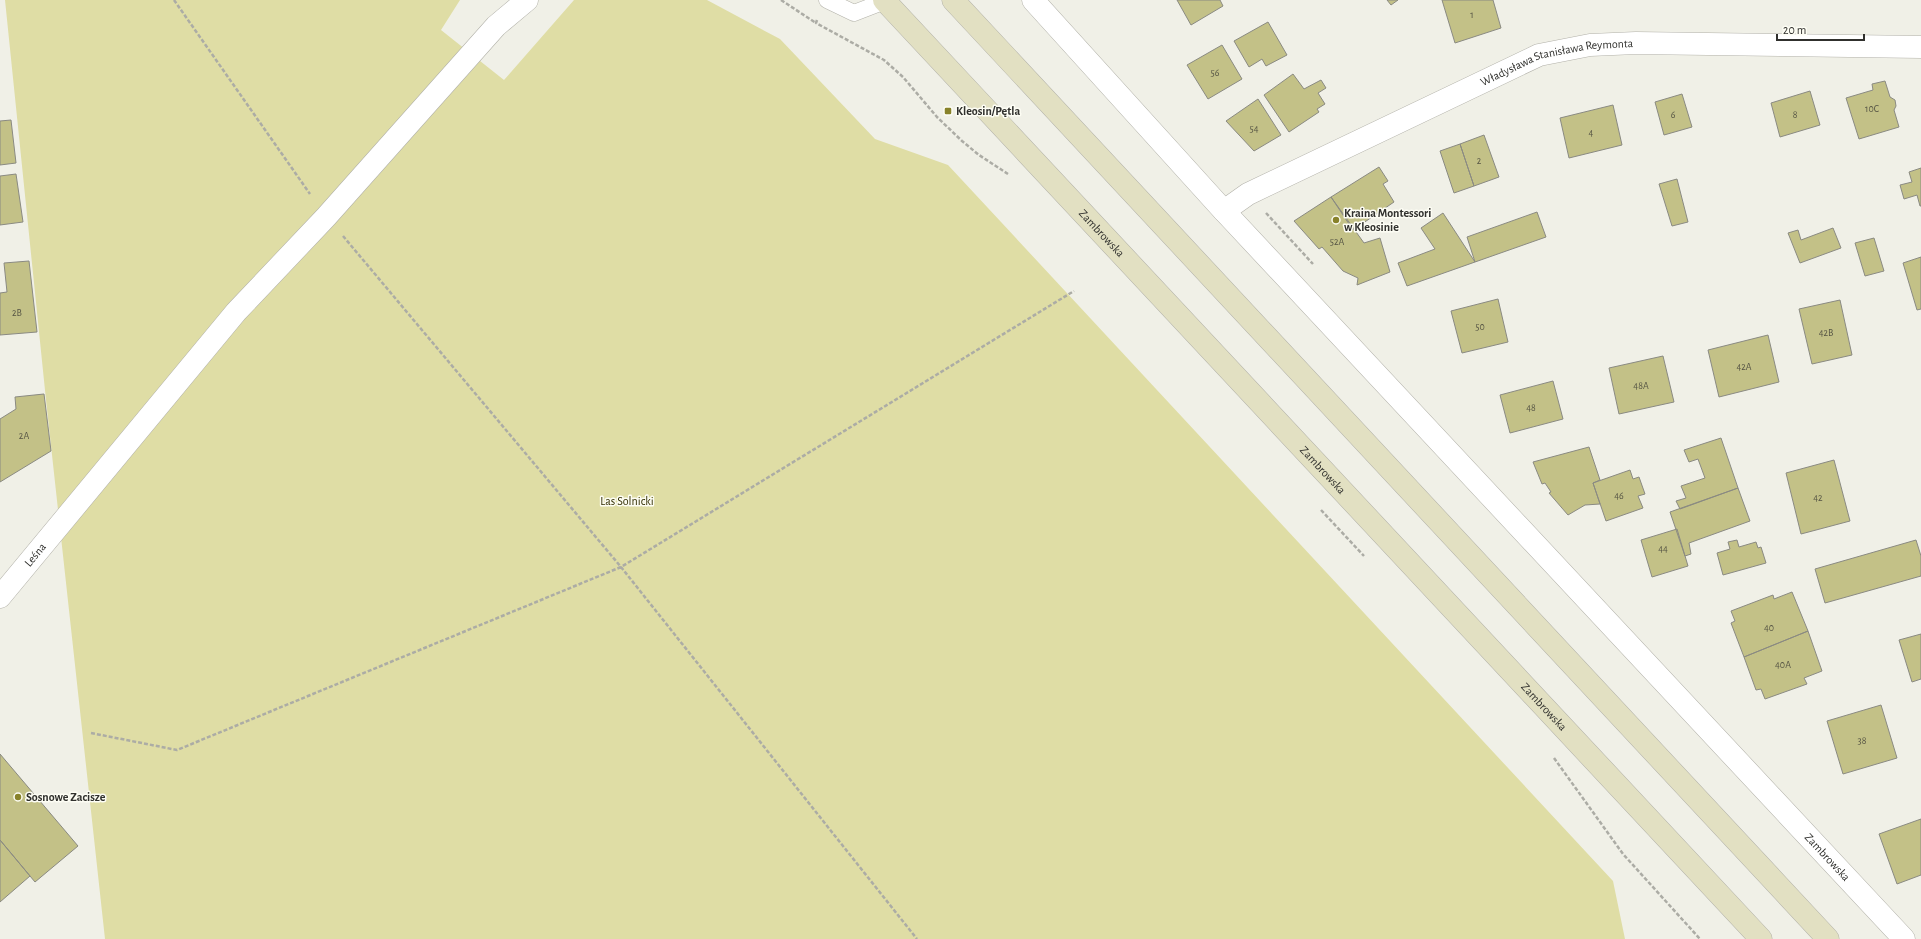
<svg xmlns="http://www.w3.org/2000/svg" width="1921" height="939" font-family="'Alegreya Sans',sans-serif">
  <rect width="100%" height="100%" fill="#f0f0e7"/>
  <!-- green -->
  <path fill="#dfdda5" d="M 5,0 L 460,0 L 441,30 L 504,80 L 574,0 L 707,0 L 780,39 L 875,139 L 948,165 L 1613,881 L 1625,939 L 105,939 L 46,400 Z"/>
  <!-- building -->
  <path fill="#c3c187" stroke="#8a8a82" d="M 1177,0 L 1220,0 L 1223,6 L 1191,25 Z
    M 1387,0 L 1398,0 L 1391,5 Z
    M 1442,0 L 1493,0 L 1501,28 L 1455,43 Z
    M 1268,22 L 1287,55 L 1266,66 L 1262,59 L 1249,67 L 1234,41 Z
    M 1222,45 L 1242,79 L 1208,99 L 1187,65 Z
    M 1293,74 L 1304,89 L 1321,80 L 1326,88 L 1318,93 L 1325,104 L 1317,109 L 1319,112 L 1289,132 L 1264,95 Z
    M 1885,81 L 1890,97 L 1895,100 L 1896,106 L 1894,110 L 1899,127 L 1859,139 L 1846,98 L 1873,90 L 1872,84 Z
    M 1810,91 L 1820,125 L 1780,137 L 1771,103 Z
    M 1682,94 L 1692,127 L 1664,135 L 1655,102 Z
    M 1258,99 L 1281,135 L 1254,151 L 1226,121 Z
    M 1613,105 L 1622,145 L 1569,158 L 1560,118 Z
    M 11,120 L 16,163 L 0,165 L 0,121 Z
    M 1484,135 L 1499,177 L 1474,186 L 1460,144 Z
    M 1460,144 L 1474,186 L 1454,193 L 1440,151 Z
    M 1379,167 L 1388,181 L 1383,184 L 1394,202 L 1353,230 L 1331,197 Z
    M 1921,168 L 1921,206 L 1920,206 L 1917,195 L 1904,199 L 1900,185 L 1912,182 L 1909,172 Z
    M 16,174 L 23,222 L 0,225 L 0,176 Z
    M 1677,179 L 1688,222 L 1672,226 L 1659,184 Z
    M 1331,197 L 1364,243 L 1380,238 L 1390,272 L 1357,285 L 1358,278 L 1343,271 L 1322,247 L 1319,249 L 1294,221 Z
    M 1537,212 L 1546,237 L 1475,262 L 1467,237 Z
    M 1443,213 L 1475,262 L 1407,286 L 1398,263 L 1435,249 L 1421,228 Z
    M 1833,228 L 1841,248 L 1800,263 L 1788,233 L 1798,230 L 1801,240 Z
    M 1874,238 L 1884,271 L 1865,276 L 1855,243 Z
    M 1921,257 L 1921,309 L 1917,310 L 1903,263 Z
    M 29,261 L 37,332 L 0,335 L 0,293 L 7,292 L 4,263 Z
    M 1498,299 L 1508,342 L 1462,353 L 1451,311 Z
    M 1840,300 L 1852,355 L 1812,364 L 1799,309 Z
    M 1768,335 L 1779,382 L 1719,397 L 1708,350 Z
    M 1663,356 L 1674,402 L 1619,414 L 1609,368 Z
    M 1553,381 L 1563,419 L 1510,433 L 1500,395 Z
    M 44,394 L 51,451 L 0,482 L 0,419 L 16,409 L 15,397 Z
    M 1721,438 L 1738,488 L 1680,509 L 1676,501 L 1686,498 L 1681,486 L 1705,478 L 1698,459 L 1689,462 L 1684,450 Z
    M 1589,447 L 1600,480 L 1593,483 L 1600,504 L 1585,505 L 1568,515 L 1549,493 L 1551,492 L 1545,483 L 1542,484 L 1533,462 Z
    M 1834,460 L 1850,521 L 1801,534 L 1786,473 Z
    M 1630,470 L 1633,479 L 1639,477 L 1645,494 L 1638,496 L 1643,508 L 1606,521 L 1593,483 Z
    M 1738,488 L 1750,521 L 1689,543 L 1691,554 L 1685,556 L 1670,512 Z
    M 1677,529 L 1688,566 L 1652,577 L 1641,540 Z
    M 1737,540 L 1739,547 L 1756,542 L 1758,548 L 1761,547 L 1766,563 L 1723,575 L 1717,553 L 1730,549 L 1728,542 Z
    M 1916,540 L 1921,556 L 1921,576 L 1825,603 L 1815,569 Z
    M 1792,592 L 1808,631 L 1744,657 L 1731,623 L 1735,621 L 1731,611 L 1773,595 L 1774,599 Z
    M 1808,631 L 1822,671 L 1804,678 L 1807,684 L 1765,699 L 1761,689 L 1756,690 L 1744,657 Z
    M 1921,634 L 1921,679 L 1912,682 L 1899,640 Z
    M 1881,705 L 1897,758 L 1843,774 L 1827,721 Z
    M 0,754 L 78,846 L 35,882 L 0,840 Z
    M 1921,819 L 1921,875 L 1897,884 L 1879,834 Z
    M 0,840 L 30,876 L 0,902 Z"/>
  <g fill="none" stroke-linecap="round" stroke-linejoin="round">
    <defs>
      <path id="service" d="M 827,0 L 854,13 L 885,1"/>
      <g id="minor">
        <path id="s1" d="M 1224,211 L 1904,939"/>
      </g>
      <g id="tertiary">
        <path id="s2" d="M 1033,0 L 1224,211 L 1248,194 L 1539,55 L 1590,45 L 1636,43 L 1921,47"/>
        <path id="s3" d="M 0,597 L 236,312 L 326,217 L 496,26 L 527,0"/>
      </g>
      <g id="secondary">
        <path id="s4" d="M 884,0 L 1761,939"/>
        <path d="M 953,0 L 1828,939"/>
      </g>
    </defs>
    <!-- service casing -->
    <use href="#service" stroke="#b2b1a9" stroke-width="17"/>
    <!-- minor casing -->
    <use href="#minor" stroke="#b2b1a9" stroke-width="23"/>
    <!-- tertiary casing -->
    <use href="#tertiary" stroke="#b2b1a9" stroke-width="23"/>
    <!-- secondary casing -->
    <use href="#secondary" stroke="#b2b1a9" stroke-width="23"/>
    <!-- path -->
    <path stroke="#acaca5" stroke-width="2.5" stroke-dasharray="4 2" stroke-linecap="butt" d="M 174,0 L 310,194
      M 781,0 L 816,23
      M 817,20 L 816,23 L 884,60 L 903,77 L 937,117 L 962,141 L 979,155 L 1008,174
      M 1266,213 L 1313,264
      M 343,236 L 621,567 L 917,939
      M 1321,510 L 1364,556
      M 91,733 L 177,750 L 621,567 L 1074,291
      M 1554,758 L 1623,854 L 1700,939"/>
    <!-- service -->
    <use href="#service" stroke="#fff" stroke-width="16"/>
    <!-- minor -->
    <use href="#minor" stroke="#fff" stroke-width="22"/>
    <!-- tertiary -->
    <use href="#tertiary" stroke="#fff" stroke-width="22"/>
    <!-- secondary -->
    <use href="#secondary" stroke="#e2e0c2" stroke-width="22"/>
  </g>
  <!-- markers -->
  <g fill="#88822a" stroke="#fdfdf4" stroke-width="1.5">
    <rect x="944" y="107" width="8" height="8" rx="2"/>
    <circle cx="1336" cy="220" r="4"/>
    <circle cx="18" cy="797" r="4"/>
  </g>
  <g text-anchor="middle" stroke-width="3" stroke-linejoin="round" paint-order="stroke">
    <!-- number labels -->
    <g font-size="10" fill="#555444">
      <text x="1472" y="18">1</text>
      <text x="1215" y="76">56</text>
      <text x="1872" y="112">10C</text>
      <text x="1673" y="118">6</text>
      <text x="1795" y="118">8</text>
      <text x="1254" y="132">54</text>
      <text x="1591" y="136">4</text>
      <text x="1479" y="164">2</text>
      <text x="1337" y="245">52A</text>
      <text x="17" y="316">2B</text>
      <text x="1480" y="330">50</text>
      <text x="1826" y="336">42B</text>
      <text x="1744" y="370">42A</text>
      <text x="1641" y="389">48A</text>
      <text x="1531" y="411">48</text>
      <text x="24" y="439">2A</text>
      <text x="1619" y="499">46</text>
      <text x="1818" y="501">42</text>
      <text x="1663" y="552">44</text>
      <text x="1769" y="631">40</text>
      <text x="1783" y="668">40A</text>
      <text x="1862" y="744">38</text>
    </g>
    <!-- street labels -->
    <g font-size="12" fill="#30302d" stroke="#fdfdf4">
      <text dy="4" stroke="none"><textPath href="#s2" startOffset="652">Władysława Stanisława Reymonta</textPath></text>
      <text dy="4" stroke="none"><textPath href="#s4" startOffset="319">Zambrowska</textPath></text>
      <text dy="4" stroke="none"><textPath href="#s4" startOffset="643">Zambrowska</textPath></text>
      <text dy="4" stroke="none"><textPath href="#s3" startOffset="55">Leśna</textPath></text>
      <text dy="4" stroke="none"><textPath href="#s4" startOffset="967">Zambrowska</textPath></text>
      <text dy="4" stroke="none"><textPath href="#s1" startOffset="884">Zambrowska</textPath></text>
    </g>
    <!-- poi labels -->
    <g font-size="12" font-weight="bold" fill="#30302d" stroke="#fdfdf4" text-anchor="start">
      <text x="956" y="115">Kleosin/Pętla</text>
      <text x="1344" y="217">Kraina Montessori<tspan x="1344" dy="14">w Kleosinie</tspan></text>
      <text x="26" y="801">Sosnowe Zacisze</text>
    </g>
    <!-- park labels -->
    <g font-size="12" fill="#312d00" stroke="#fdfdf4">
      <text x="627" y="505">Las Solnicki</text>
    </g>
  </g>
  <!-- scale -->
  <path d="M1777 34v6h87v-6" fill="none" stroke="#30302d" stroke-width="2"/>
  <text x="1783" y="34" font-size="12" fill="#30302d" stroke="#fdfdf4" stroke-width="3" paint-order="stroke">20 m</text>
</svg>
